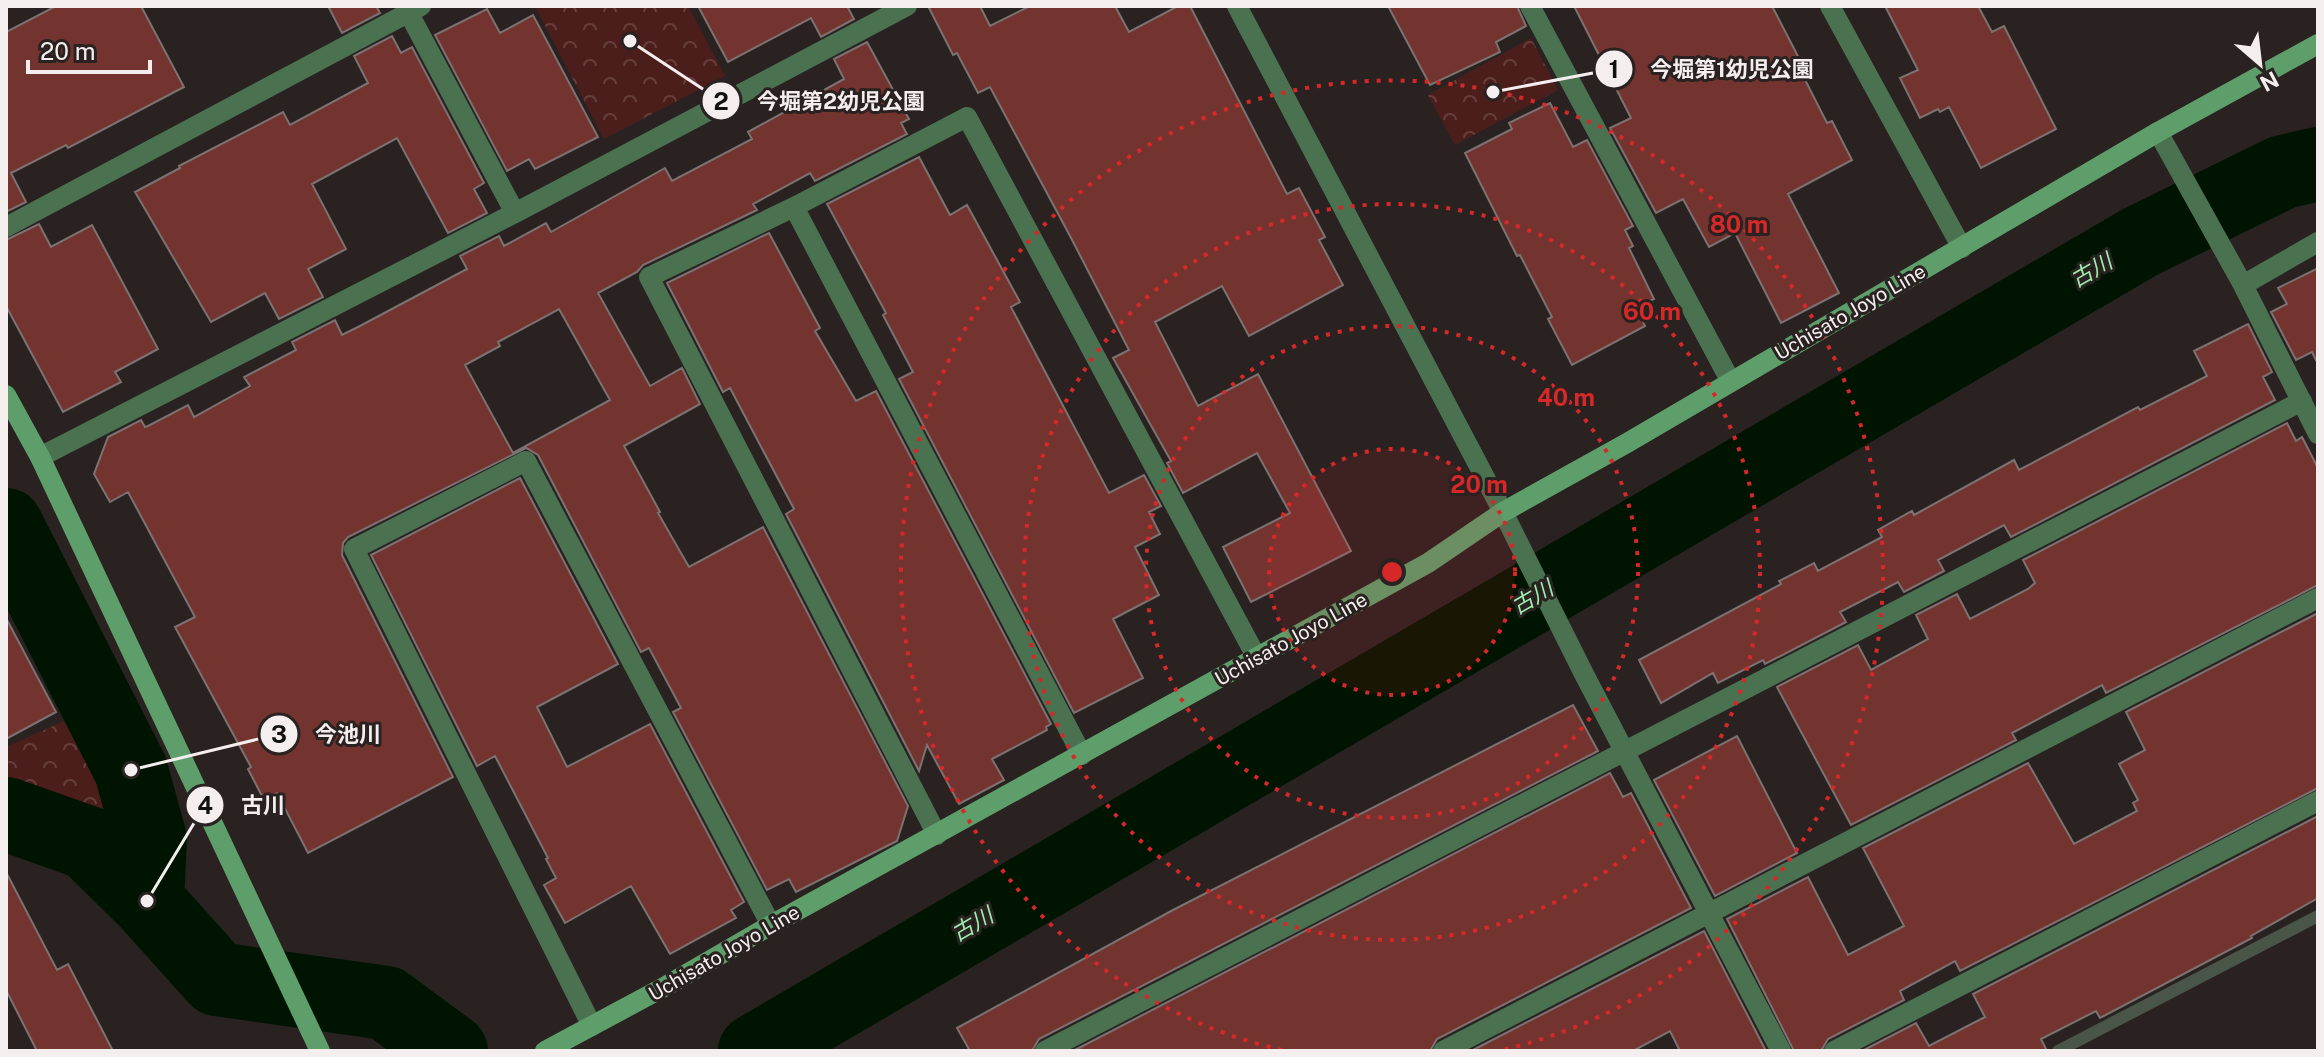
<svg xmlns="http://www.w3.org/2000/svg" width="2324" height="1057" font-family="'Public Sans','Noto Sans JP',sans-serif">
  <defs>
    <pattern id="park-crowns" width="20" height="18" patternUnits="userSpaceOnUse" patternTransform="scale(2)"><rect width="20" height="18" fill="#4c1e1b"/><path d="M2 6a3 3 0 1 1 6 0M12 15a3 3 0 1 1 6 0" fill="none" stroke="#663f3c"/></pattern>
  </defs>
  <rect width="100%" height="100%" fill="#2a2221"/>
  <!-- park -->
  <path fill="url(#park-crowns)" d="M 535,6 L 688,6 L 725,76 L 604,139 Z
    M 1531,38 L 1558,90 L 1455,145 L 1428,95 Z
    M 66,720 L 113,800 L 108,815 L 77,814 L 6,794 L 6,747 Z"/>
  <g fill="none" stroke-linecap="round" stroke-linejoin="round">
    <!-- stream -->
    <path stroke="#495549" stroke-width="12" d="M 2058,1051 L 2318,916"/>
    <!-- river -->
    <path stroke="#001402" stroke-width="74" d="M 6,525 L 131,770 L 150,839 L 147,901
      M 6,814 L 88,843 L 147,901 L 217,979 L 386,1003 L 451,1051
      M 755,1051 L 2140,242 L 2283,172 L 2318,164"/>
  </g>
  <!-- building -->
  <path fill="#733430" stroke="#7b7271" stroke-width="2" fill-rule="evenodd" d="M 56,6 L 141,6 L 184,87 L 68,148 L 66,145 L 11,173 L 26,202 L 6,212 L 6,32 Z
    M 328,6 L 376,6 L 380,13 L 342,33 Z
    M 698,6 L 847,6 L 854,19 L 821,37 L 811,18 L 728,62 Z
    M 928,6 L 980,6 L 990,26 L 1030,6 L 1115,6 L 1129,32 L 1178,6 L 1190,6 L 1287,194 L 1299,188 L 1325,237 L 1319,240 L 1343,285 L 1249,336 L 1222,286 L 1155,322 L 1198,406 L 1258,374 L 1351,551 L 1251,602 L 1223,547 L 1290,513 L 1257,453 L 1183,493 L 1167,463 L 1171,461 L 1113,358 L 1129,350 L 1070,236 L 990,87 L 978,93 L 957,53 L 953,55 Z
    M 1388,6 L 1517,6 L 1526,26 L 1496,42 L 1500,52 L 1430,85 Z
    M 1574,6 L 1772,6 L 1801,62 L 1797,64 L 1827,123 L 1832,121 L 1852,160 L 1788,194 L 1839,293 L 1781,323 L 1735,233 L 1709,247 L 1683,199 L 1656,213 L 1610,128 L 1631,118 Z
    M 1885,6 L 1978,6 L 1992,32 L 2004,26 L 2056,129 L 1981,168 L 1949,107 L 1940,112 L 1938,109 L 1920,118 L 1900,78 L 1918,70 Z
    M 487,9 L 500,33 L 533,15 L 598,137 L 535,169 L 529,159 L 507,171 L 435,35 Z
    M 392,36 L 401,53 L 412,47 L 484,183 L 474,189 L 487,213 L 448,233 L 397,138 L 312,184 L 346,249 L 308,269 L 323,297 L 279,319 L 265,293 L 211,322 L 135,192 L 180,168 L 179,166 L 283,112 L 290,125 L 368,83 L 354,56 Z
    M 867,42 L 909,119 L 901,123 L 907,134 L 815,181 L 810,173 L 753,204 L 757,210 L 643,265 L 637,272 L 598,293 L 650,386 L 682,368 L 700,404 L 624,446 L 660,512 L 658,513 L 689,567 L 763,527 L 908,806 L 897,841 L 796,892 L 789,879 L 767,890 L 673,712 L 681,708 L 649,648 L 641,652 L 538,455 L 526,448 L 348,537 L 343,543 L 342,555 L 453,777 L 308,853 L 277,793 L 264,800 L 248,769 L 251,767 L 175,627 L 195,617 L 128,492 L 110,502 L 94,474 L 108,437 L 141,420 L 145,427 L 148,426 L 188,405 L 194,417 L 250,386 L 244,377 L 296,350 L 292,342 L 335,320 L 342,335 L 360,326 L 467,269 L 460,256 L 499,236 L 504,246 L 546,223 L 551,232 L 665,168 L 672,181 L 752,139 L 748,132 L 844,79 L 834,59 ZM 559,309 L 610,400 L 513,453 L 465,365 L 500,346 L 498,342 Z
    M 1550,103 L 1573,147 L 1587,140 L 1633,226 L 1625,230 L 1633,246 L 1629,248 L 1654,299 L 1636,307 L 1645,326 L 1572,365 L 1548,319 L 1552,317 L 1520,255 L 1517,256 L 1465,153 L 1512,129 L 1509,123 Z
    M 919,157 L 950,215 L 967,205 L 1020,302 L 1011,307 L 1109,493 L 1144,475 L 1161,506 L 1149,512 L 1160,534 L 1135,547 L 1159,595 L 1113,619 L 1143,678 L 1074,713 L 899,379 L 913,372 L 883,315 L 886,313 L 827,204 Z
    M 39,224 L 51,247 L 92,225 L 158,349 L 115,372 L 121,382 L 63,412 L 6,306 L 6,240 Z
    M 769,233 L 820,328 L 815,331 L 856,401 L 876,391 L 1051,724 L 1046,727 L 1047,730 L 992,759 L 1004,780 L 959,804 L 927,745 L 919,771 L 786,514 L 794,509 L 730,388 L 723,392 L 667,283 Z
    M 2318,268 L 2318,364 L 2312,352 L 2296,360 L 2271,312 L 2287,304 L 2278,288 Z
    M 2248,324 L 2272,372 L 2263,377 L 2275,400 L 2011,537 L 2004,525 L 1938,560 L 1944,571 L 1904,592 L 1898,582 L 1840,612 L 1846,622 L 1765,664 L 1763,660 L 1718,683 L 1713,673 L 1661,703 L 1639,660 L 1781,584 L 1779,581 L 1814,563 L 1818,571 L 1882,537 L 1878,530 L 1912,511 L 1914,515 L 2014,460 L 2019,470 L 2138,407 L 2140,410 L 2207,376 L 2194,351 Z
    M 2287,423 L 2296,441 L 2302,437 L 2318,468 L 2318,585 L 2106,693 L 2102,685 L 2012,733 L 2016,740 L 1851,825 L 1777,687 L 1858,645 L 1871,670 L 1928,639 L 1916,615 L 1957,594 L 1970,619 L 2028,589 L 2035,583 L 2023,560 Z
    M 520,478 L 618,664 L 537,707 L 567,767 L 650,724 L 744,902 L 731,910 L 736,918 L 670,954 L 631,886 L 565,923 L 544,885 L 556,878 L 546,859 L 548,858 L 495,756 L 477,766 L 371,555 Z
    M 2318,613 L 2318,788 L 1960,971 L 1955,961 L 1900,991 L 1904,1000 L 1828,1039 L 1821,1051 L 1794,1051 L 1727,919 L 1808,877 L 1848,955 L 1904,926 L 1863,848 L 2028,763 L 2074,844 L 2137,811 L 2133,803 L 2138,800 L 2119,764 L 2145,750 L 2126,712 Z
    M 6,618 L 56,712 L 6,739 Z
    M 1573,705 L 1598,751 L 1039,1039 L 1032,1051 L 970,1051 L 957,1028 L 1173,910 Z
    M 1737,736 L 1797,853 L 1715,896 L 1654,780 Z
    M 1610,773 L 1623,797 L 1631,793 L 1691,908 L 1437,1039 L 1430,1051 L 1073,1051 Z
    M 2318,816 L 2318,898 L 2251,936 L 2252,938 L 2100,1018 L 2096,1011 L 2041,1039 L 2047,1051 L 1862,1051 L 1916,1023 L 1929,1046 L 1985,1017 L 1973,994 Z
    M 6,872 L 57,970 L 68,964 L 113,1051 L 37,1051 L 6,990 Z
    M 1704,931 L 1766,1051 L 1680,1051 L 1670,1031 L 1633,1051 L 1471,1051 Z"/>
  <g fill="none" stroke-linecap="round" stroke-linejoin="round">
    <!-- street -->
    <path stroke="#4a7251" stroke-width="20" d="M 405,6 L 515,213
      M 1237,6 L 1503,512 L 1585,676 L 1781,1051
      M 1530,6 L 1730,380
      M 1830,6 L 1962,248
      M 2158,132 L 2243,285 L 2318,434
      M 794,207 L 1082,755
      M 6,227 L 421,6
      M 2243,285 L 2318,242
      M 40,457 L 515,213 L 907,6
      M 937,835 L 649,277 L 794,207 L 967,117 L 1257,658
      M 592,1026 L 354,549 L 526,461 L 771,925
      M 1045,1051 L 2302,401
      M 1443,1051 L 2318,598
      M 1834,1051 L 2318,801"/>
    <!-- secondary -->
    <path stroke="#5d9e6a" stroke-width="20" d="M 6,395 L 40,457 L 320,1051
      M 545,1051 L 666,986 L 771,925 L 1428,563 L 1503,512 L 1627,443 L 2158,132 L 2318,44"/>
  </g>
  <!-- distance rings -->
  <circle cx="1392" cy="572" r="123" fill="#d62828" fill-opacity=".12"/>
  <g fill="none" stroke="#d62828" stroke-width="4" stroke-dasharray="4 8">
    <circle cx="1392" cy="572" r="123"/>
    <circle cx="1392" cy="572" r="246"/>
    <circle cx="1392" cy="572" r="368"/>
    <path d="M1282 1050A491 491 0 1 1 1502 1050"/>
  </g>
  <g text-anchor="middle" stroke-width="6" stroke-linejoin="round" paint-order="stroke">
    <!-- street labels -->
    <g font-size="20" fill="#f4eeee" stroke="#2a2221">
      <text transform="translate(1850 312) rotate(-30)" y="7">Uchisato Joyo Line</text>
      <text transform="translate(1291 639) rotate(-29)" y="7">Uchisato Joyo Line</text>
      <text transform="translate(724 953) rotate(-30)" y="7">Uchisato Joyo Line</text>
    </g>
    <!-- water labels -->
    <g font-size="22" font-style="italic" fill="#9eefad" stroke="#2a2221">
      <text transform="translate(2091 270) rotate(-30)" y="8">古川</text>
      <text transform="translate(1532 597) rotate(-30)" y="8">古川</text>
      <text transform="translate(972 924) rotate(-30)" y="8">古川</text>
    </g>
  </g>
  <circle cx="1392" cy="572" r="12" fill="#d62828" stroke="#2a2221" stroke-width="4"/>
  <g font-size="24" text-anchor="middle" font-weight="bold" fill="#d62828" stroke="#2a2221" stroke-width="6" stroke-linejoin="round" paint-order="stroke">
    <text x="1739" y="233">80 m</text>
    <text x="1652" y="320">60 m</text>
    <text x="1566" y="406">40 m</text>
    <text x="1479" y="493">20 m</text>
  </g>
  <!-- callouts -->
  <path fill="none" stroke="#f4eeee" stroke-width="3" d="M1493 92L1614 69M630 41L721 101M131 770L279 734M147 901L205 805"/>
  <g fill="#f4eeee" stroke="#2a2221" stroke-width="3">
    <circle cx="1493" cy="92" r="8"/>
    <circle cx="630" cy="41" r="8"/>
    <circle cx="131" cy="770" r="8"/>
    <circle cx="147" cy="901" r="8"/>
    <circle cx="1614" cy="69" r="20"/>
    <circle cx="721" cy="101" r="20"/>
    <circle cx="279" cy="734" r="20"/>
    <circle cx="205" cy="805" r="20"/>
  </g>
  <g font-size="24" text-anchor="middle" font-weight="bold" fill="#111">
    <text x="1614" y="78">1</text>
    <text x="721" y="110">2</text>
    <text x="279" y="743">3</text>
    <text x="205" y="814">4</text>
  </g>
  <g font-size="22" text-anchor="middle" font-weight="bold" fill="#f4eeee" stroke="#2a2221" stroke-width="6" stroke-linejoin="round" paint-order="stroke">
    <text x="1732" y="77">今堀第1幼児公園</text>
    <text x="841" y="109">今堀第2幼児公園</text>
    <text x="348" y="742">今池川</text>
    <text x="263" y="813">古川</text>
  </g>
  <!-- border -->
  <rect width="2324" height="1057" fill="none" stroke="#f4eeee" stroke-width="16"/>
  <!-- north arrow -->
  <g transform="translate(2260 64) rotate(152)" stroke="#2a2221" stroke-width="6" paint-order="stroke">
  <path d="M0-6L14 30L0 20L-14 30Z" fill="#f4eeee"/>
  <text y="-12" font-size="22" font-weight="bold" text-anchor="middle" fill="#f4eeee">N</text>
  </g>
  <!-- scale -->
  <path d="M28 60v12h122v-12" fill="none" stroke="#f4eeee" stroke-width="4"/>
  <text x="40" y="60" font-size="24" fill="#f4eeee" stroke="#2a2221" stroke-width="6" paint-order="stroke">20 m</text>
</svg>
